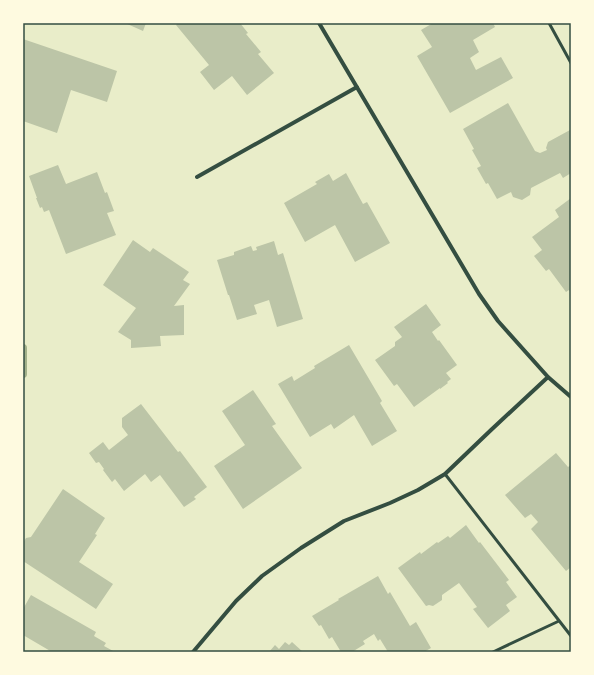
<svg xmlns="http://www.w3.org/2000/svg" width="594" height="675" font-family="Cabin,sans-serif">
  <rect width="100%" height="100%" fill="#e9edc9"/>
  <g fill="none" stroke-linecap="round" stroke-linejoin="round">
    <!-- stream -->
    <path stroke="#a3b18a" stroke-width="8" d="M 23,348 L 23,374"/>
  </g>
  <!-- building -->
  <path fill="#bcc5a7" d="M 125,23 L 146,23 L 143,31 Z
    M 178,23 L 240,23 L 248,33 L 246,34 L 261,52 L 258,54 L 274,73 L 247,95 L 232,76 L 214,90 L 200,72 L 209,65 L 176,25 Z
    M 433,23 L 493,23 L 495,27 L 473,40 L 479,52 L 470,58 L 476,70 L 501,57 L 513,78 L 450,113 L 417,56 L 432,47 L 421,30 Z
    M 23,39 L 117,71 L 107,102 L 71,90 L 57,133 L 23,121 Z
    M 508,103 L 535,151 L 540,153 L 547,150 L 546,148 L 548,142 L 570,130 L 571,132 L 571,173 L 563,178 L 560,173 L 531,188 L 530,195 L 522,200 L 513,197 L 511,192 L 497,199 L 488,183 L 486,184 L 477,168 L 481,166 L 472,150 L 474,149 L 463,129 Z
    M 58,165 L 66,184 L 97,172 L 105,193 L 107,192 L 114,211 L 107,213 L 116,235 L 66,254 L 49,210 L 44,212 L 42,207 L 40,208 L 36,198 L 37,198 L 29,176 Z
    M 346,173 L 363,204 L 367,202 L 390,243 L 355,262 L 335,225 L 305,242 L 284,203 L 317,184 L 315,182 L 329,174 L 333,181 Z
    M 571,198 L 571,293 L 569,290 L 566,292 L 549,269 L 546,271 L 534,256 L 542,250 L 532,237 L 559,217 L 555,210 Z
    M 133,240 L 150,252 L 153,248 L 189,272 L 183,280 L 190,284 L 174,306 L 184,305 L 184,335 L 160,336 L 161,346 L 131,348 L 131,340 L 118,332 L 136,308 L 103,285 Z
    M 274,241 L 278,255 L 283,253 L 303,319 L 277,327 L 269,300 L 254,305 L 257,314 L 237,320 L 229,295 L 228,295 L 217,260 L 234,255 L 234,252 L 251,246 L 253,251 L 257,250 L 256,247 Z
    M 426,304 L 441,325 L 432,332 L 438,341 L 439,340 L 457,365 L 446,373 L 451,379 L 447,382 L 448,383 L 440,389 L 440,388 L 414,407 L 397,384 L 394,386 L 375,360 L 395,346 L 395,342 L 402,337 L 394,327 Z
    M 349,345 L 382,401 L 380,403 L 397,431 L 372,446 L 354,415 L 334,429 L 331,424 L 310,437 L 278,384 L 292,376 L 294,381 L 315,368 L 314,366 Z
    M 253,390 L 276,424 L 272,426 L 302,468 L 243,509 L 214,466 L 245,445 L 222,411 Z
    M 141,404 L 178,452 L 180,451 L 207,487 L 194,497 L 196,499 L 184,507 L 160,475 L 151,482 L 145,474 L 124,491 L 115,479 L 112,482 L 103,470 L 104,469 L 99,462 L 96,463 L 89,453 L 103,442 L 109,450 L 128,435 L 122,427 L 122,418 Z
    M 556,453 L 568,467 L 571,465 L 571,567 L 566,571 L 531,529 L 538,522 L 531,514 L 525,518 L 505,495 Z
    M 63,489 L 105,518 L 95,534 L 97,535 L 79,562 L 113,584 L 96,609 L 23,561 L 23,543 L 26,538 L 31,537 Z
    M 466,525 L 479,543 L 480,542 L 509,580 L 506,582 L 517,597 L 506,605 L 510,611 L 488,628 L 473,609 L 477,607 L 459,583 L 442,595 L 442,600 L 433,606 L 429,605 L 426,606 L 398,568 L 420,552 L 421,554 L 437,542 L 438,543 L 448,536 L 450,538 Z
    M 378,576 L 388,594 L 390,592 L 410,626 L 416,622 L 431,648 L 424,652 L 388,652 L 380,639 L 378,641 L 374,634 L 363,641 L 365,644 L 352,652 L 341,652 L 332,637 L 329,639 L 321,625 L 319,626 L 312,616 L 339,600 L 338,599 Z
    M 31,595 L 96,632 L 94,636 L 106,643 L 104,646 L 115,652 L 52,652 L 23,635 L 23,609 Z
    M 285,642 L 289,645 L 292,642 L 303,652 L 269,652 L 275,645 L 279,649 Z"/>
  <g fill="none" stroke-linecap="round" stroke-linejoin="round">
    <!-- service -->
    <path stroke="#344e41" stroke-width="3" d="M 549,23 L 571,63
      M 445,474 L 571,636
      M 493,652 L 559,621"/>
    <!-- minor -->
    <path stroke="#344e41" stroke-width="4" d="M 319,23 L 479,294 L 498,321 L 548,377 L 571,397
      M 197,177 L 357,87
      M 193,652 L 236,601 L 262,576 L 301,548 L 344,521 L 390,503 L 418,490 L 445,474 L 491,430 L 548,377"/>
  </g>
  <!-- border -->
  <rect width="594" height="675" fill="none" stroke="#fefae0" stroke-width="48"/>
  <rect x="24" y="24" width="546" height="627" fill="none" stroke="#344e41" stroke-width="1.5"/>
</svg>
